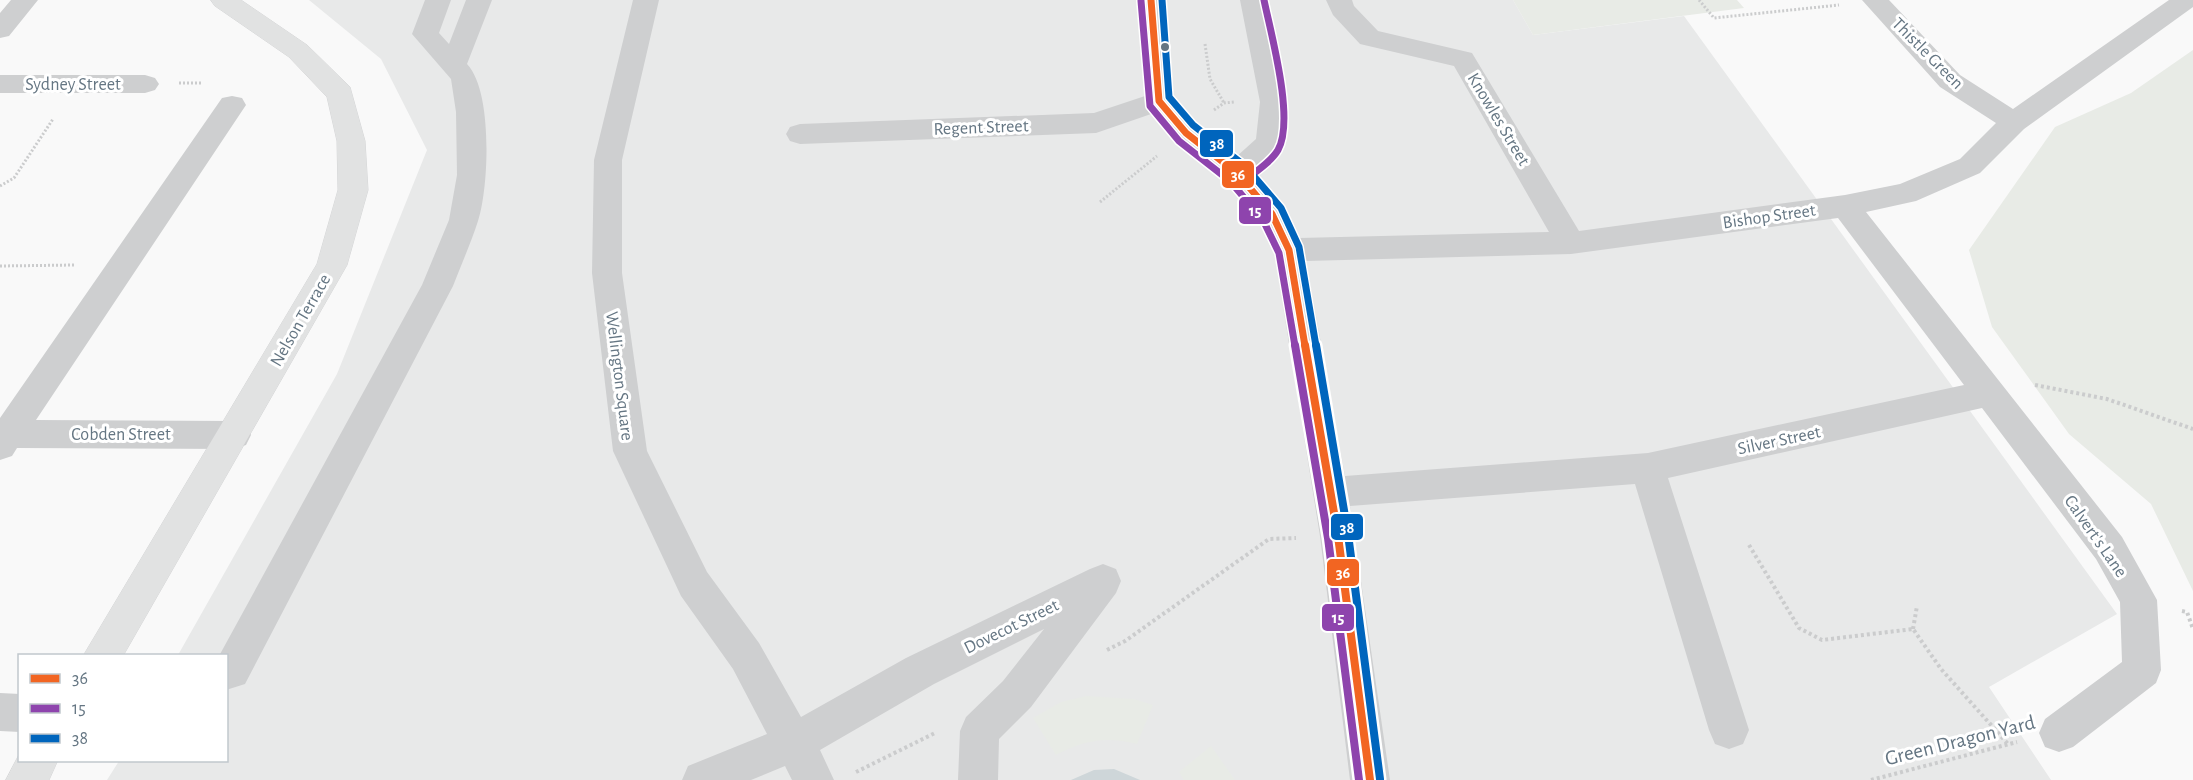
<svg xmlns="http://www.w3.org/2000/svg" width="2193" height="780" font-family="'Alegreya Sans',sans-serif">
  <rect width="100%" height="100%" fill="#f9f9f9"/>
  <!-- built -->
  <path fill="#e8e9e9" d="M 309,0 L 1513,0 L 1533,35 L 1684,16 L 2117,614 L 1989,687 L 2051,780 L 107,780 L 119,761 L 226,760 L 226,656 L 178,655 L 337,374 L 427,150 L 381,59 Z"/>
  <!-- green -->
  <path fill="#e8ebe6" d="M 1513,0 L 1737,0 L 1744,8 L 1533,35 Z
    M 2193,50 L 2193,591 L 2151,504 L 2069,434 L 1992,327 L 1969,250 L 2055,127 L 2131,93 Z
    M 1086,696 L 1134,699 L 1153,705 L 1137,744 C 1106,736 1084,740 1056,755 L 1033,718 L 1061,702 Z
    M 1211,746 L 1235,780 L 1184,780 L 1179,772 Z"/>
  <!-- water -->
  <path fill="#ced6d9" d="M 1114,769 L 1140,780 L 1071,780 L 1094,770 Z"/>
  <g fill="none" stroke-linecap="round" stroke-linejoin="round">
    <defs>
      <path id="major" d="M 211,0 L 241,0 L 307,45 L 350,87 L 365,141 L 368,190 L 347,265 L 123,656 L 83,656 L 317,264 L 338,190 L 337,141 L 327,97 L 289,57 L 215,6 Z
        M 20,753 L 20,760 L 58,760 L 49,780 L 6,780 Z"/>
    </defs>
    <!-- major casing -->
    <use href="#major" stroke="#d5d6d7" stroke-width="1"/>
    <!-- path-far1 -->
    <path stroke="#cbcccd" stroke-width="3" stroke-dasharray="2 2" stroke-linecap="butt" d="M 1699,0 L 1714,18 L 1839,5
      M 1205,44 L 1210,79 L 1224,103
      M 179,83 L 202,83
      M 1214,110 L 1224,103 L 1234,102
      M 0,186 L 14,178 L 53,119
      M 1100,202 L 1157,156
      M 0,266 L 75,265"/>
    <!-- path -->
    <path stroke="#cbcccd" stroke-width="4" stroke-dasharray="3 3" stroke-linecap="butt" d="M 2035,385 L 2107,399 L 2193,429
      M 1749,545 L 1799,628 L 1822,640 L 1913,629 L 1941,669 L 2008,744
      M 2182,611 L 2187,612 L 2193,629
      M 1913,629 L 1917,606
      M 1107,650 L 1125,641 L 1269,539 L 1296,538
      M 856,772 L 935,733
      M 1871,780 L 2017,742"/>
    <!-- minor -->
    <path fill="#cecfd0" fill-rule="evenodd" d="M 11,0 L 38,0 L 9,36 L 0,38 L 0,13 Z
      M 425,0 L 451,0 L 439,33 L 449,44 L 466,0 L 492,0 L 467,64 C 493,91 489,187 478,221 C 471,243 461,265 453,286 L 245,684 L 226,690 L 226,656 L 219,656 L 422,285 L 449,220 L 457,175 L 456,112 L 451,79 L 412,34 Z
      M 633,0 L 659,0 L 622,160 L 622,273 L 647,451 L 707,572 L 759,643 L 801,717 L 906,658 L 1090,569 L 1103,564 L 1116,569 L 1121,581 L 1116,593 L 1031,707 L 999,739 L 998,780 L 958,780 L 960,731 L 966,717 L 1003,681 L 1044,629 L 934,684 L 820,750 L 834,780 L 792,780 L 785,766 L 751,780 L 682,780 L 688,766 L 767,734 L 733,669 L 681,596 L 613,451 L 592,273 L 594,160 Z
      M 1138,0 L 1164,0 L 1173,99 L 1196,126 L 1236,157 L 1256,139 L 1260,102 L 1240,0 L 1266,0 L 1288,102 L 1284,143 L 1254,174 L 1282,206 L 1299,238 L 1549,232 L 1454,66 L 1360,44 L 1333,15 L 1326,0 L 1352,0 L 1354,6 L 1378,31 L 1472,53 L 1579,231 L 1845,195 L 1900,184 L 1960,159 L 1996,123 L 1940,87 L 1862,0 L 1889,0 L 1960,75 L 2013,109 L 2169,0 L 2193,0 L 2193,7 L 2024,129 L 1980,173 L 1916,201 L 1866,212 L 2122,537 L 2157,600 L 2161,670 L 2156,683 L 2073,747 L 2059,752 L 2045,747 L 2039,733 L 2045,719 L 2122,662 L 2120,602 L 2096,559 L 1982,408 L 1668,478 L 1749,730 L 1743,744 L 1729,749 L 1715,744 L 1709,730 L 1635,484 L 1350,506 L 1390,780 L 1350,780 L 1320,536 L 1274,250 L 1260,220 L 1227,180 L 1176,140 L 1154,113 L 1096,133 L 800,144 L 790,141 L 786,134 L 790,127 L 800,124 L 1094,113 L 1145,96 ZM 1838,218 L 1964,385 L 1648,453 L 1345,476 L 1306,261 L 1571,254 Z
      M 0,75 L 145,75 L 155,78 L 159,84 L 155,90 L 145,93 L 0,93 Z
      M 232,96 L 242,98 L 246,105 L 36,420 L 234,421 L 246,425 L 251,435 L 246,445 L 234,449 L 17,448 L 12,456 L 0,460 L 0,418 L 222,98 Z
      M 0,693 L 20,694 L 20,732 L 0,731 Z"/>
    <!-- major -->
    <use href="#major" fill="#e1e2e2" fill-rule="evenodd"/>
    <defs>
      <path id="bus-1-far1" d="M 1151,0 L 1159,101 L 1186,133 L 1237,173 L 1272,214 L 1289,250 L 1305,346"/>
      <path id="bus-1" d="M 1305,345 L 1338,536 L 1370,780"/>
      <path id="bus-2-far1" d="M 1141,1 L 1150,106 L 1179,141 L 1230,181 L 1263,220 L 1279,253 L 1295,346
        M 1244,181 C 1255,172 1271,162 1278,150 C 1295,120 1271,34 1264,0"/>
      <path id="bus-2" d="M 1295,345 L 1328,538 L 1359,780"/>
      <path id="bus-3-far1" d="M 1162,0 L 1169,97 L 1193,125 L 1245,166 L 1281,208 L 1299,247 L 1316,346"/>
      <path id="bus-3" d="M 1316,345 L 1348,534 L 1380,779"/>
    </defs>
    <!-- bus-1-far1 casing -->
    <use href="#bus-1-far1" stroke="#fff" stroke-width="10"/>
    <!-- bus-1 casing -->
    <use href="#bus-1" stroke="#fff" stroke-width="13"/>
    <!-- bus-2-far1 casing -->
    <use href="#bus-2-far1" stroke="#fff" stroke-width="10"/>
    <!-- bus-2 casing -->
    <use href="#bus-2" stroke="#fff" stroke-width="13"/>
    <!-- bus-3-far1 casing -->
    <use href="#bus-3-far1" stroke="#fff" stroke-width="10"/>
    <!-- bus-3 casing -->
    <use href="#bus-3" stroke="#fff" stroke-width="13"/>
    <!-- bus-1-far1 -->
    <use href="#bus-1-far1" stroke="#f26522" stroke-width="7"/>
    <!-- bus-1 -->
    <use href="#bus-1" stroke="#f26522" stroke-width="8"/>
    <!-- bus-2-far1 -->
    <use href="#bus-2-far1" stroke="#8e44ad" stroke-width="7"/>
    <!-- bus-2 -->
    <use href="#bus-2" stroke="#8e44ad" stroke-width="8"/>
    <!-- bus-3-far1 -->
    <use href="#bus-3-far1" stroke="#0065bd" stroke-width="7"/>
    <!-- bus-3 -->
    <use href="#bus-3" stroke="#0065bd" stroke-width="8"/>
  </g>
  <!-- markers -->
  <circle fill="#657683" stroke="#fff" stroke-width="2" cx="1165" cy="47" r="5"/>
  <g text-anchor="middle" stroke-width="6" stroke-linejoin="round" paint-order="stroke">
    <!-- street labels -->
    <g font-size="18" fill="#657683" stroke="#fff">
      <text transform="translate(1928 53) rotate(45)" y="6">Thistle Green</text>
      <text x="73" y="90">Sydney Street</text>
      <text transform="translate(1499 119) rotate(59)" y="6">Knowles Street</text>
      <text transform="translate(981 127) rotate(-2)" y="6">Regent Street</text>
      <text transform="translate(1769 216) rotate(-8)" y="6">Bishop Street</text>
      <text transform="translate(300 320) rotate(-60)" y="6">Nelson Terrace</text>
      <text transform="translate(620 376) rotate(83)" y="6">Wellington Square</text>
      <text x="121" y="440">Cobden Street</text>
      <text transform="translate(1779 440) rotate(-12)" y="6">Silver Street</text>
      <text transform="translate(2096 536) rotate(55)" y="6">Calvert's Lane</text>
      <text transform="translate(1011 626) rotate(-26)" y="6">Dovecot Street</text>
    </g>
    <!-- near-street labels -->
    <g font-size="21" fill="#657683" stroke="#fff">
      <text transform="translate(1960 740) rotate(-14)" y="7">Green Dragon Yard</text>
    </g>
  </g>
  <g stroke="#fff" stroke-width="2">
    <rect x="1199" y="129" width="35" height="29" rx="6" fill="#0065bd"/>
    <rect x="1221" y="160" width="34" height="29" rx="6" fill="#f26522"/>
    <rect x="1238" y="196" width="34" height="29" rx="6" fill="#8e44ad"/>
    <rect x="1330" y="513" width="34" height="28" rx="6" fill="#0065bd"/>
    <rect x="1326" y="558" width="34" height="29" rx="6" fill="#f26522"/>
    <rect x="1321" y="603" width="34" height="29" rx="6" fill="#8e44ad"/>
  </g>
  <g font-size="16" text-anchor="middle" font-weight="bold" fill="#fff">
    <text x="1217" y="149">38</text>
    <text x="1238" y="180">36</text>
    <text x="1255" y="216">15</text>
    <text x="1347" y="533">38</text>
    <text x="1343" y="578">36</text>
    <text x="1338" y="623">15</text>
  </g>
  <!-- legend -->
  <rect x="18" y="654" width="210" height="108" fill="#ffffff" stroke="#c1c8cd" stroke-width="1.5"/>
  <rect x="30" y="674" width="30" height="9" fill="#f26522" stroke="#c1c8cd" stroke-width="1.5"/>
  <text x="72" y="684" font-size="18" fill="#657683">36</text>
  <rect x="30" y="704" width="30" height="9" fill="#8e44ad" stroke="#c1c8cd" stroke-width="1.5"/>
  <text x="72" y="714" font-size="18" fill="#657683">15</text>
  <rect x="30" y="734" width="30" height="9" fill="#0065bd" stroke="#c1c8cd" stroke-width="1.5"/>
  <text x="72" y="744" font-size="18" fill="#657683">38</text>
</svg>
